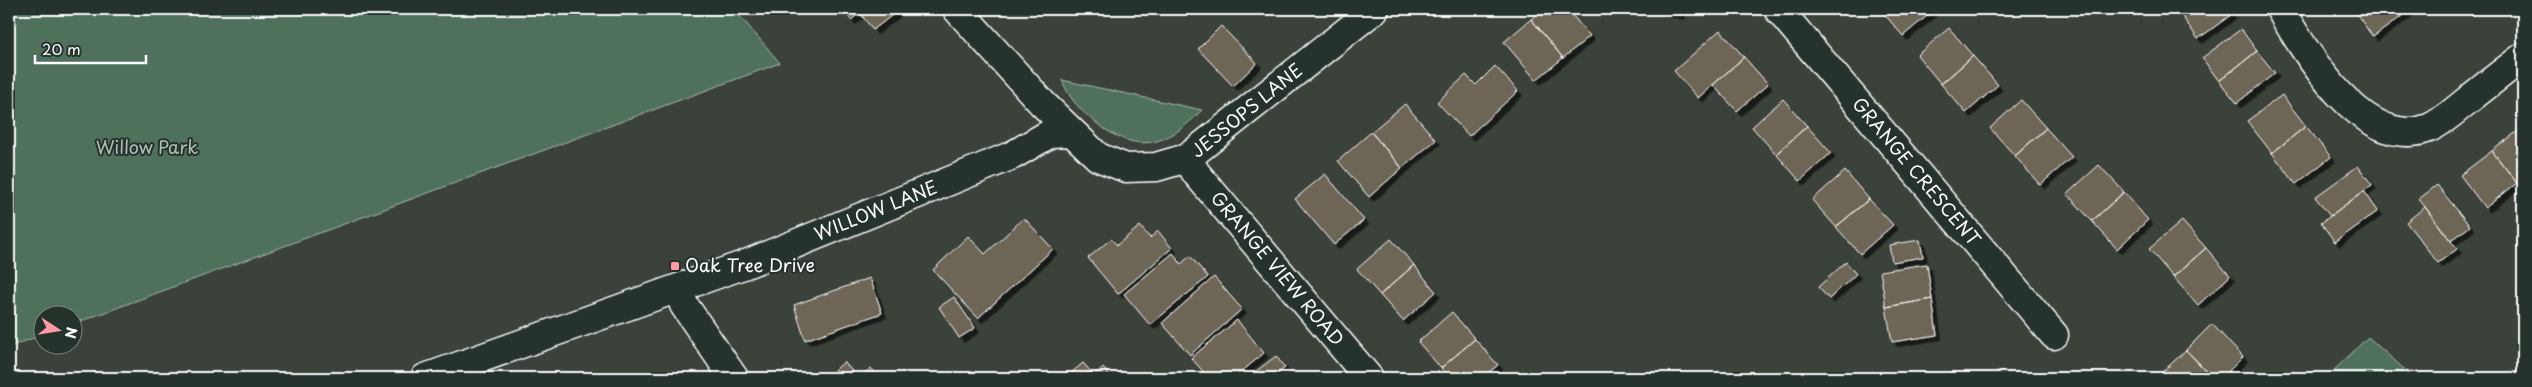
<svg xmlns="http://www.w3.org/2000/svg" width="2532" height="387" font-family="'Playpen Sans',sans-serif">
  <defs>
    <filter id="shadow"><feDropShadow dx="4.5" dy="4.5" stdDeviation="0" flood-color="#0009"/></filter>
  </defs>
  <rect width="100%" height="100%" fill="#3b4239"/>
  <filter id="ink" filterUnits="userSpaceOnUse"><feTurbulence type="fractalNoise" baseFrequency=".02" numOctaves="2"/><feDisplacementMap in="SourceGraphic" scale="10" xChannelSelector="R" yChannelSelector="G"/><feConvolveMatrix kernelMatrix="1 2 1 2 8 2 1 2 1" color-interpolation-filters="sRGB"/></filter>
  <g filter="url(#ink)">
    <!-- green -->
    <path fill="#4f715c" stroke="#a7b8ae" d="M 9,9 L 734,9 L 780,63 L 73,324 L 72,314 L 42,314 L 42,335 L 9,347 Z
      M 1062,80 L 1202,110 C 1166,147 1137,155 1095,122 C 1080,110 1069,99 1062,80 Z
      M 2368,337 L 2414,378 L 2326,378 Z"/>
    <!-- building -->
    <path fill="#6d6555" stroke="#fff" filter="url(#shadow)" d="M 842,9 L 900,9 L 873,30 L 860,13 L 851,20 Z
      M 1544,9 L 1567,9 L 1590,36 L 1563,58 L 1531,19 Z
      M 1653,9 L 1682,9 L 1680,15 Z
      M 1880,9 L 1935,9 L 1903,36 Z
      M 2177,9 L 2228,9 L 2232,14 L 2198,39 Z
      M 2353,9 L 2406,9 L 2408,12 L 2373,37 Z
      M 1531,19 L 1563,58 L 1536,80 L 1504,42 Z
      M 1221,26 L 1257,63 L 1233,86 L 1198,49 Z
      M 1949,28 L 1973,56 L 1941,84 L 1917,55 Z
      M 2241,29 L 2257,51 L 2219,81 L 2202,58 Z
      M 1720,30 L 1744,57 L 1698,98 L 1674,71 Z
      M 2257,51 L 2275,73 L 2237,103 L 2219,81 Z
      M 1973,56 L 1998,85 L 1966,113 L 1941,84 Z
      M 1744,57 L 1768,84 L 1737,111 L 1713,85 Z
      M 1495,66 L 1518,91 L 1469,136 L 1437,102 L 1466,75 L 1476,85 Z
      M 2282,95 L 2306,126 L 2272,153 L 2247,121 Z
      M 1783,99 L 1807,126 L 1776,154 L 1752,127 Z
      M 2021,100 L 2046,128 L 2015,156 L 1990,128 Z
      M 1405,104 L 1436,140 L 1402,168 L 1371,132 Z
      M 1807,126 L 1831,153 L 1800,181 L 1776,154 Z
      M 2306,126 L 2331,157 L 2296,184 L 2272,153 Z
      M 2523,127 L 2523,178 L 2517,183 L 2492,151 Z
      M 2046,128 L 2072,157 L 2040,185 L 2015,156 Z
      M 1371,132 L 1402,168 L 1369,197 L 1338,161 Z
      M 2492,151 L 2517,183 L 2485,208 L 2460,175 Z
      M 2099,165 L 2124,192 L 2092,221 L 2067,194 Z
      M 2358,166 L 2372,185 L 2330,216 L 2315,197 Z
      M 1845,171 L 1869,199 L 1836,227 L 1812,200 Z
      M 1325,174 L 1364,220 L 1334,245 L 1295,199 Z
      M 2437,185 L 2470,226 L 2451,241 L 2419,199 Z
      M 2364,191 L 2378,211 L 2335,242 L 2321,223 Z
      M 2124,192 L 2148,220 L 2117,249 L 2092,221 Z
      M 1869,199 L 1893,225 L 1860,254 L 1836,227 Z
      M 2425,207 L 2457,249 L 2438,263 L 2406,222 Z
      M 1024,218 L 1053,249 L 978,318 L 933,270 L 968,236 L 985,254 Z
      M 2182,221 L 2206,248 L 2173,277 L 2149,249 Z
      M 1140,226 L 1150,238 L 1158,231 L 1172,248 L 1118,294 L 1088,258 L 1111,239 L 1117,245 Z
      M 1391,239 L 1414,265 L 1380,295 L 1357,269 Z
      M 1920,240 L 1923,257 L 1892,262 L 1889,245 Z
      M 2206,248 L 2230,276 L 2198,305 L 2173,277 Z
      M 1173,253 L 1181,264 L 1190,256 L 1208,277 L 1150,325 L 1124,294 Z
      M 1846,262 L 1856,274 L 1829,299 L 1818,287 Z
      M 1927,264 L 1932,299 L 1886,307 L 1880,271 Z
      M 1414,265 L 1436,292 L 1403,321 L 1380,295 Z
      M 1214,277 L 1242,309 L 1190,355 L 1162,323 Z
      M 870,278 L 882,313 L 805,340 L 794,305 Z
      M 954,297 L 975,328 L 959,338 L 939,307 Z
      M 1932,299 L 1937,335 L 1892,342 L 1886,307 Z
      M 1452,312 L 1475,339 L 1441,368 L 1418,342 Z
      M 1237,320 L 1264,353 L 1234,378 L 1209,378 L 1191,358 Z
      M 2212,324 L 2243,357 L 2222,378 L 2213,378 L 2186,350 Z
      M 1475,339 L 1498,365 L 1482,378 L 1450,378 L 1441,368 Z
      M 2186,350 L 2213,378 L 2162,378 L 2159,375 Z
      M 1276,356 L 1285,368 L 1278,373 L 1282,378 L 1247,378 Z
      M 844,362 L 858,378 L 826,378 Z
      M 1083,363 L 1094,375 L 1103,368 L 1112,378 L 1065,378 Z
      M 871,368 L 880,378 L 859,378 Z
      M 642,372 L 645,378 L 626,378 Z"/>
    <g fill="none" stroke-linecap="round" stroke-linejoin="round">
      <defs>
        <path id="minor" d="M 957,9 L 1043,104 L 1098,157 L 1126,168 L 1156,167 L 1187,158 L 1375,9
          M 1778,9 L 2054,335
          M 2280,9 C 2306,54 2365,153 2429,128 C 2441,123 2453,112 2463,104 C 2483,88 2503,72 2523,57
          M 1187,158 L 1196,173 L 1369,378
          M 679,289 L 684,305 L 734,378
          M 425,378 L 746,264 L 1013,155 L 1051,133 L 1070,132"/>
      </defs>
      <!-- minor casing -->
      <use href="#minor" stroke="#fff" stroke-width="31"/>
      <!-- path -->
      <path stroke="#fff" stroke-width="3" stroke-dasharray="1 4" stroke-linecap="butt" d="M 9,23 L 11,9"/>
      <!-- minor -->
      <use href="#minor" stroke="#26332d" stroke-width="28"/>
    </g>
  </g>
  <!-- markers -->
  <rect fill="#ff9aa2" stroke="#26332d" stroke-width="2" x="670" y="261" width="10" height="10" rx="2.5"/>
  <g text-anchor="middle" stroke-width="4" stroke-linejoin="round" paint-order="stroke">
    <!-- street labels -->
    <g font-size="18" fill="#fff" stroke="#26332d">
      <text transform="translate(1247 111) rotate(-39)" y="6">JESSOPS LANE</text>
      <text transform="translate(1916 172) rotate(50)" y="6">GRANGE CRESCENT</text>
      <text transform="translate(876 211) rotate(-22)" y="6">WILLOW LANE</text>
      <text transform="translate(1277 269) rotate(50)" y="6">GRANGE VIEW ROAD</text>
    </g>
    <!-- park labels -->
    <g font-size="18" fill="#b0bfb6" stroke="#26332d">
      <text x="147" y="154">Willow Park</text>
    </g>
    <!-- poi labels -->
    <g font-size="18" fill="#fff" stroke="#26332d" text-anchor="start">
      <text x="685" y="272">Oak Tree Drive</text>
    </g>
  </g>
  <!-- margin -->
  <rect width="2532" height="387" fill="none" stroke="#26332d" stroke-width="30"/>
  <rect x="15" y="15" width="2502" height="357" fill="none" stroke="#fff" stroke-width="2" filter="url(#ink)"/>
  <!-- north arrow -->
  <g transform="translate(58 330) rotate(102)"><circle r="24" fill="#26332d" stroke="#7d8581"/>
  <path d="M0-4L9 19L0 12L-9 19Z" fill="#ff9aa2"/>
  <text y="-8" font-size="14" font-weight="bold" text-anchor="middle" fill="#ffffff">N</text>
  </g>
  <!-- scale -->
  <path d="M35 55v8h111v-8" fill="none" stroke="#ffffff" stroke-width="2.5"/>
  <text x="42" y="55" font-size="15" fill="#ffffff" stroke="#26332d" stroke-width="4" paint-order="stroke">20 m</text>
</svg>
